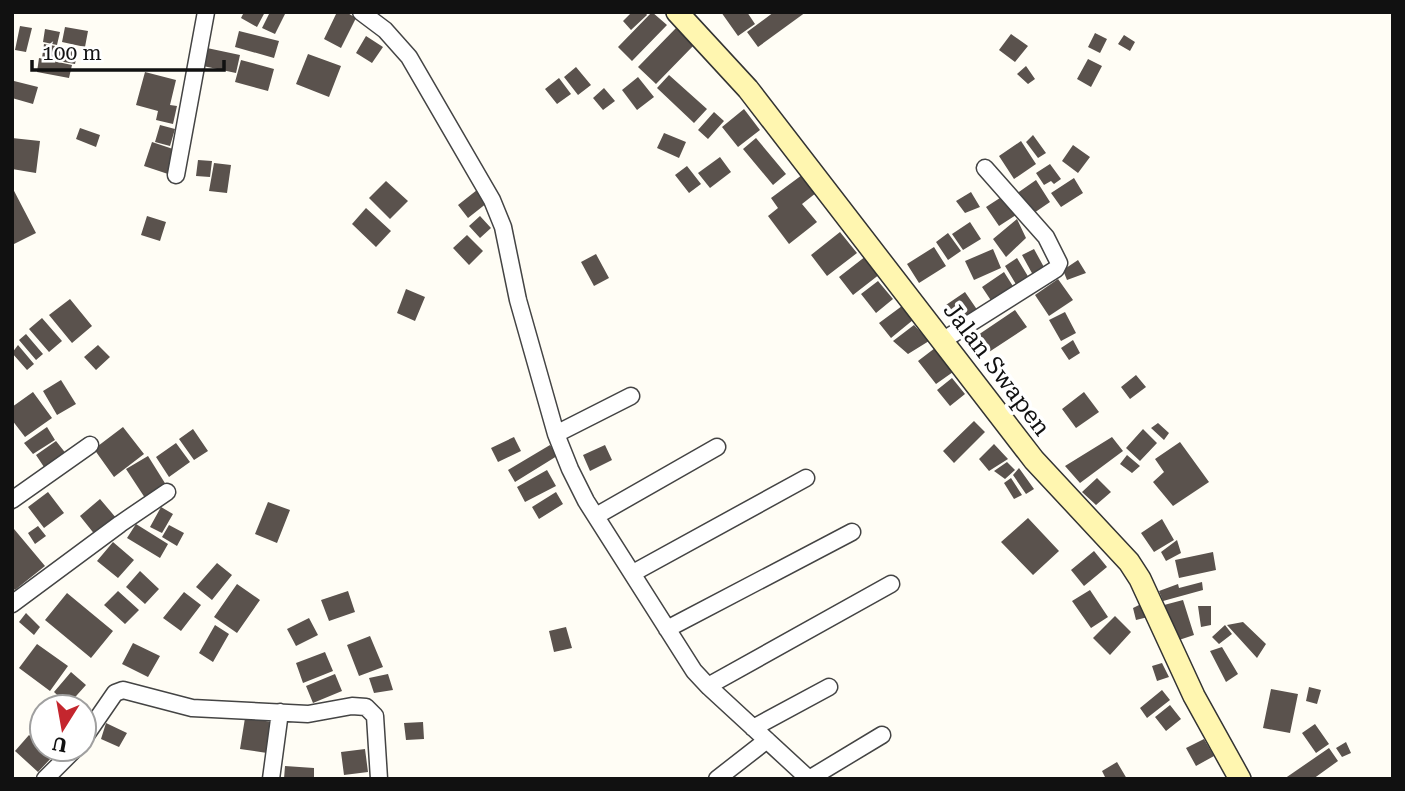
<svg xmlns="http://www.w3.org/2000/svg" width="1405" height="791" font-family="'Roboto Serif',serif">
  <rect width="100%" height="100%" fill="#fffdf5"/>
  <!-- building -->
  <path fill="#5a524d" d="M 244,12 L 265,12 L 257,27 L 241,18 Z
    M 270,12 L 286,12 L 275,34 L 262,28 Z
    M 337,12 L 346,12 L 356,18 L 341,48 L 324,39 Z
    M 632,12 L 645,12 L 647,15 L 631,30 L 623,21 Z
    M 652,12 L 667,25 L 632,61 L 618,47 Z
    M 721,12 L 747,12 L 755,24 L 738,36 Z
    M 774,12 L 806,12 L 758,47 L 747,32 Z
    M 20,26 L 32,28 L 26,52 L 15,50 Z
    M 65,27 L 88,31 L 85,47 L 62,42 Z
    M 677,27 L 695,44 L 656,84 L 638,67 Z
    M 45,29 L 60,32 L 57,45 L 43,42 Z
    M 239,31 L 279,41 L 274,58 L 235,47 Z
    M 1095,33 L 1107,39 L 1100,53 L 1088,47 Z
    M 1011,34 L 1028,46 L 1015,62 L 999,50 Z
    M 1124,35 L 1135,42 L 1130,51 L 1118,44 Z
    M 366,36 L 383,47 L 372,63 L 356,53 Z
    M 44,44 L 78,50 L 75,64 L 42,58 Z
    M 207,48 L 240,55 L 236,73 L 203,66 Z
    M 308,54 L 341,66 L 329,97 L 296,84 Z
    M 39,58 L 72,65 L 69,78 L 37,72 Z
    M 1088,59 L 1102,66 L 1091,87 L 1077,79 Z
    M 241,60 L 274,69 L 268,91 L 235,82 Z
    M 1026,66 L 1035,79 L 1028,84 L 1017,74 Z
    M 576,67 L 591,85 L 578,95 L 564,77 Z
    M 145,72 L 176,80 L 170,105 L 177,106 L 173,124 L 156,120 L 158,111 L 136,105 Z
    M 669,75 L 707,109 L 694,123 L 657,88 Z
    M 638,77 L 654,97 L 637,110 L 622,90 Z
    M 559,78 L 571,94 L 557,104 L 545,89 Z
    M 14,81 L 38,87 L 33,104 L 12,98 Z
    M 604,88 L 615,101 L 603,110 L 593,98 Z
    M 744,109 L 760,130 L 738,147 L 722,127 Z
    M 714,112 L 724,121 L 708,139 L 698,130 Z
    M 160,125 L 175,129 L 170,146 L 155,142 Z
    M 80,128 L 100,135 L 96,147 L 76,139 Z
    M 664,133 L 686,142 L 679,158 L 657,148 Z
    M 1033,135 L 1046,153 L 1038,158 L 1026,142 Z
    M 12,138 L 40,141 L 36,173 L 12,169 Z
    M 756,138 L 786,174 L 773,185 L 743,149 Z
    M 1021,141 L 1036,164 L 1014,179 L 999,156 Z
    M 152,142 L 176,150 L 168,174 L 144,166 Z
    M 1073,145 L 1090,157 L 1078,173 L 1062,161 Z
    M 720,157 L 731,172 L 710,188 L 698,173 Z
    M 198,160 L 212,161 L 210,177 L 196,176 Z
    M 214,163 L 231,165 L 227,193 L 209,191 Z
    M 1050,164 L 1061,179 L 1054,184 L 1051,181 L 1044,185 L 1036,173 Z
    M 687,166 L 701,184 L 689,193 L 675,175 Z
    M 802,175 L 816,193 L 802,204 L 817,222 L 789,244 L 768,216 L 778,208 L 771,198 Z
    M 1074,178 L 1083,193 L 1061,207 L 1051,193 Z
    M 1036,180 L 1050,202 L 1031,215 L 1016,194 Z
    M 386,181 L 408,201 L 390,219 L 369,198 Z
    M 12,187 L 36,233 L 12,245 Z
    M 477,190 L 487,203 L 468,218 L 458,205 Z
    M 971,192 L 980,207 L 965,213 L 956,201 Z
    M 1003,196 L 1016,215 L 999,226 L 986,207 Z
    M 366,208 L 391,231 L 376,247 L 352,224 Z
    M 147,216 L 166,222 L 160,241 L 141,235 Z
    M 480,216 L 491,228 L 480,238 L 469,226 Z
    M 1017,219 L 1026,238 L 1006,257 L 993,239 Z
    M 970,222 L 981,239 L 963,250 L 952,234 Z
    M 840,232 L 857,253 L 827,276 L 811,255 Z
    M 948,233 L 961,251 L 948,260 L 936,242 Z
    M 467,235 L 483,251 L 469,265 L 453,248 Z
    M 934,247 L 946,266 L 919,283 L 907,264 Z
    M 993,249 L 1001,268 L 974,280 L 965,261 Z
    M 1034,249 L 1045,269 L 1033,275 L 1022,255 Z
    M 596,254 L 609,278 L 594,286 L 581,262 Z
    M 866,256 L 880,274 L 853,295 L 839,277 Z
    M 1017,258 L 1029,278 L 1017,286 L 1005,266 Z
    M 1078,260 L 1086,273 L 1067,280 L 1063,270 Z
    M 1004,272 L 1016,291 L 994,305 L 982,287 Z
    M 1058,279 L 1073,300 L 1049,316 L 1035,295 Z
    M 878,281 L 893,299 L 876,313 L 861,294 Z
    M 406,289 L 425,297 L 415,321 L 397,313 Z
    M 965,292 L 978,311 L 956,326 L 943,307 Z
    M 70,299 L 92,326 L 72,343 L 49,315 Z
    M 902,306 L 913,320 L 891,338 L 879,323 Z
    M 1015,310 L 1027,327 L 989,352 L 978,335 Z
    M 1065,312 L 1076,333 L 1061,341 L 1049,320 Z
    M 42,318 L 62,341 L 49,352 L 29,329 Z
    M 914,325 L 929,341 L 908,354 L 893,341 Z
    M 26,334 L 43,354 L 36,360 L 19,340 Z
    M 1073,340 L 1080,353 L 1069,360 L 1061,348 Z
    M 18,345 L 34,364 L 27,370 L 12,353 Z
    M 98,345 L 110,357 L 96,370 L 84,357 Z
    M 935,348 L 953,372 L 936,384 L 918,361 Z
    M 1136,375 L 1146,387 L 1130,399 L 1121,387 Z
    M 952,378 L 965,394 L 950,406 L 937,390 Z
    M 61,380 L 76,404 L 57,415 L 43,391 Z
    M 33,392 L 52,418 L 25,437 L 12,420 L 12,407 Z
    M 1084,392 L 1099,412 L 1076,428 L 1062,409 Z
    M 974,421 L 985,432 L 954,463 L 943,451 Z
    M 1158,423 L 1169,433 L 1164,440 L 1151,428 Z
    M 47,427 L 55,440 L 33,454 L 24,443 Z
    M 123,427 L 144,454 L 114,477 L 94,449 Z
    M 193,429 L 208,451 L 194,460 L 179,439 Z
    M 1143,429 L 1157,443 L 1140,461 L 1126,448 Z
    M 514,437 L 521,451 L 498,462 L 491,448 Z
    M 1112,437 L 1123,451 L 1080,483 L 1065,466 Z
    M 56,441 L 67,455 L 46,470 L 36,455 Z
    M 1180,442 L 1209,482 L 1173,506 L 1153,482 L 1164,472 L 1155,459 Z
    M 176,443 L 190,462 L 169,477 L 156,457 Z
    M 994,444 L 1008,459 L 989,471 L 979,459 Z
    M 550,445 L 557,456 L 515,482 L 508,470 Z
    M 605,445 L 612,460 L 590,471 L 583,455 Z
    M 1127,455 L 1140,466 L 1132,473 L 1120,464 Z
    M 148,456 L 168,488 L 147,501 L 126,469 Z
    M 1007,462 L 1015,470 L 1005,479 L 994,471 Z
    M 1019,468 L 1034,489 L 1026,494 L 1013,475 Z
    M 547,470 L 556,486 L 525,502 L 517,487 Z
    M 1011,478 L 1022,495 L 1014,499 L 1004,483 Z
    M 1097,478 L 1111,492 L 1096,505 L 1082,492 Z
    M 48,492 L 64,513 L 44,528 L 28,507 Z
    M 556,492 L 563,504 L 539,519 L 532,507 Z
    M 100,499 L 117,519 L 96,536 L 80,516 Z
    M 268,502 L 290,510 L 277,543 L 255,534 Z
    M 161,507 L 173,514 L 162,533 L 150,527 Z
    M 1028,518 L 1059,551 L 1033,575 L 1001,542 Z
    M 1162,519 L 1174,540 L 1154,552 L 1141,533 Z
    M 136,524 L 168,544 L 160,558 L 127,538 Z
    M 169,525 L 184,533 L 177,546 L 162,537 Z
    M 38,526 L 46,536 L 35,544 L 28,533 Z
    M 14,529 L 45,566 L 15,590 L 12,587 L 12,531 Z
    M 1177,540 L 1181,553 L 1166,561 L 1161,552 Z
    M 113,542 L 134,560 L 118,578 L 97,561 Z
    M 1094,551 L 1107,567 L 1084,586 L 1071,570 Z
    M 1213,552 L 1216,570 L 1179,578 L 1175,560 Z
    M 217,563 L 232,575 L 212,600 L 196,587 Z
    M 140,571 L 159,589 L 145,604 L 126,587 Z
    M 1202,582 L 1203,590 L 1163,601 L 1159,591 L 1178,584 L 1179,588 Z
    M 237,584 L 260,600 L 237,633 L 214,617 Z
    M 1090,590 L 1108,617 L 1091,628 L 1072,601 Z
    M 118,591 L 139,610 L 125,624 L 104,605 Z
    M 348,591 L 355,612 L 329,621 L 321,600 Z
    M 184,592 L 201,605 L 181,631 L 163,618 Z
    M 67,593 L 113,631 L 91,658 L 45,620 Z
    M 1183,600 L 1194,635 L 1176,641 L 1164,605 Z
    M 1143,603 L 1148,617 L 1136,620 L 1133,608 Z
    M 1198,606 L 1211,606 L 1211,625 L 1201,627 Z
    M 26,613 L 40,627 L 34,635 L 19,622 Z
    M 1115,616 L 1131,632 L 1110,655 L 1093,638 Z
    M 309,618 L 318,635 L 296,646 L 287,629 Z
    M 1243,622 L 1266,644 L 1257,658 L 1227,625 Z
    M 215,625 L 229,634 L 213,662 L 199,653 Z
    M 1225,625 L 1232,634 L 1219,644 L 1212,637 Z
    M 566,627 L 572,648 L 554,652 L 549,631 Z
    M 370,636 L 383,667 L 359,676 L 347,645 Z
    M 133,643 L 160,656 L 148,677 L 122,664 Z
    M 37,644 L 68,666 L 50,691 L 19,668 Z
    M 1222,647 L 1238,674 L 1226,682 L 1210,651 Z
    M 325,652 L 333,671 L 303,683 L 296,663 Z
    M 1162,663 L 1169,677 L 1157,681 L 1152,666 Z
    M 71,672 L 86,685 L 68,705 L 54,692 Z
    M 335,674 L 342,691 L 313,703 L 306,686 Z
    M 388,674 L 393,690 L 374,693 L 369,678 Z
    M 1309,687 L 1321,690 L 1317,704 L 1306,701 Z
    M 1271,689 L 1298,694 L 1290,733 L 1263,728 Z
    M 1162,690 L 1170,700 L 1147,718 L 1140,708 Z
    M 1170,705 L 1181,719 L 1166,731 L 1155,717 Z
    M 245,718 L 272,722 L 267,753 L 240,749 Z
    M 423,722 L 424,739 L 406,740 L 404,723 Z
    M 106,723 L 127,733 L 119,747 L 101,739 Z
    M 1315,724 L 1329,744 L 1316,753 L 1302,733 Z
    M 29,735 L 42,746 L 42,749 L 53,756 L 38,772 L 15,751 Z
    M 1204,739 L 1214,756 L 1196,766 L 1186,748 Z
    M 1346,742 L 1351,753 L 1342,757 L 1336,748 Z
    M 1329,748 L 1338,761 L 1313,779 L 1284,779 Z
    M 365,749 L 368,772 L 344,775 L 341,752 Z
    M 1117,762 L 1127,779 L 1106,779 L 1102,771 Z
    M 285,766 L 314,768 L 314,779 L 284,779 Z"/>
  <g fill="none" stroke-linecap="round" stroke-linejoin="round">
    <defs>
      <path id="minor" d="M 361,12 L 385,30 L 409,57 L 492,200 L 503,227 L 518,300 L 556,434 L 570,469 L 586,501 L 694,671 L 708,686 L 809,779 L 882,735
        M 176,175 L 206,12
        M 942,341 L 1056,269 L 1059,263 L 1046,237 L 985,168
        M 556,434 L 631,396
        M 12,500 L 90,445
        M 596,516 L 717,447
        M 633,573 L 806,478
        M 12,604 L 120,524 L 167,492
        M 667,629 L 852,532
        M 708,686 L 891,584
        M 753,728 L 829,687
        M 84,738 L 115,693 L 123,690 L 192,708 L 308,714 L 352,706 L 366,707 L 375,716 L 379,779
        M 45,779 L 75,749
        M 271,779 L 280,712
        M 717,779 L 767,740"/>
      <path id="secondary" d="M 677,12 L 748,89 L 1034,460 L 1129,562 L 1140,579 L 1194,696 L 1240,779"/>
    </defs>
    <!-- minor casing -->
    <use href="#minor" stroke="#444" stroke-width="19"/>
    <!-- secondary casing -->
    <use href="#secondary" stroke="#333" stroke-width="24"/>
    <!-- minor -->
    <use href="#minor" stroke="#fff" stroke-width="16"/>
    <!-- secondary -->
    <use href="#secondary" stroke="#fff6b0" stroke-width="21"/>
  </g>
  <g text-anchor="middle" stroke-width="7" stroke-linejoin="round" paint-order="stroke">
    <!-- street labels -->
    <g font-size="24" fill="#111" stroke="#fff">
      <text transform="translate(997 369) rotate(53)" y="8">Jalan Swapen</text>
    </g>
  </g>
  <!-- border -->
  <rect width="1405" height="791" fill="none" stroke="#111111" stroke-width="28"/>
  <!-- north arrow -->
  <g transform="translate(63 728) rotate(191)"><circle r="33" fill="#ffffff" stroke="#a0a0a0" stroke-width="2"/>
  <path d="M0-5L12 26L0 18L-12 26Z" fill="#c4262e"/>
  <text y="-10" font-size="19" font-weight="bold" text-anchor="middle" fill="#111111">U</text>
  </g>
  <!-- scale -->
  <path d="M32 60v10h192v-10" fill="none" stroke="#111111" stroke-width="3.5"/>
  <text x="42" y="60" font-size="21" fill="#111111" stroke="#ffffff" stroke-width="5" paint-order="stroke">100 m</text>
</svg>
